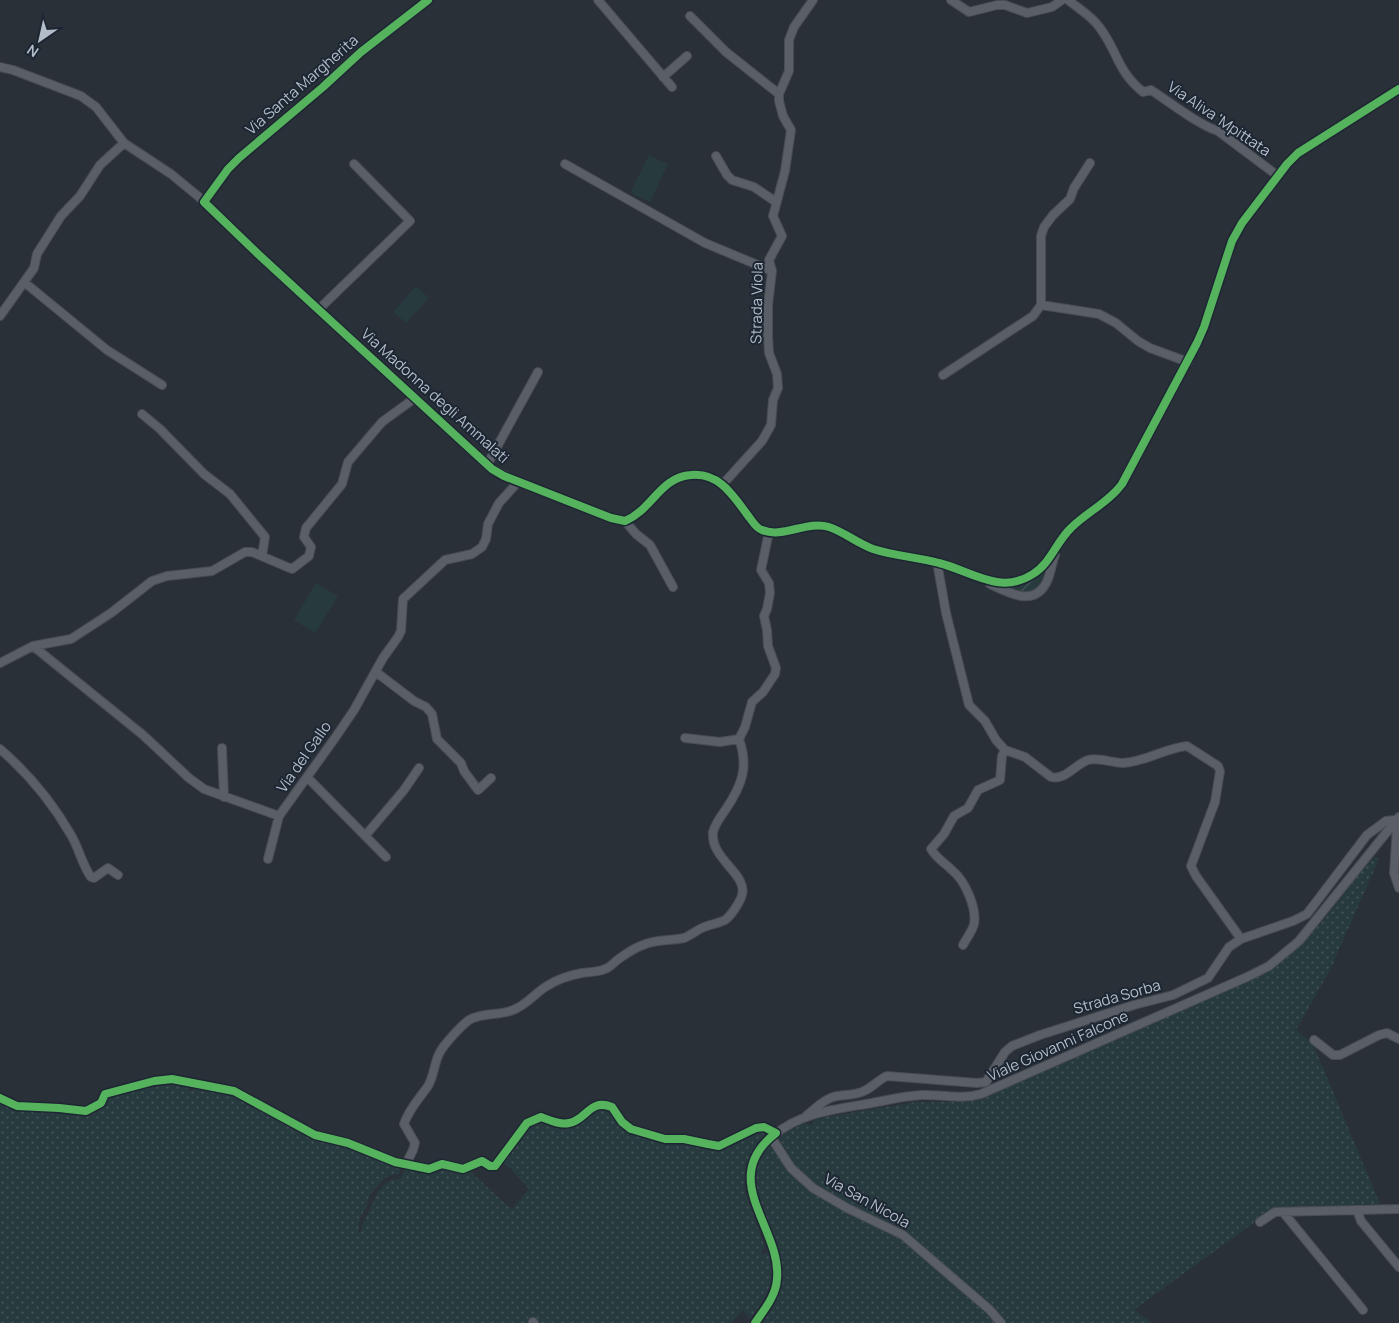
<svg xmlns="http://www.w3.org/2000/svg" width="1399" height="1323" font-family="Manrope,sans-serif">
  <defs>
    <pattern id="grass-dots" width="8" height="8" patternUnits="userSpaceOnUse" patternTransform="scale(1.25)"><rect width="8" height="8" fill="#273a3e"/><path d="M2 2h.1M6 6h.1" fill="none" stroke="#445559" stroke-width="1.8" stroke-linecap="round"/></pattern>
    <pattern id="garden-furrows" width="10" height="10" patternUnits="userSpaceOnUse" patternTransform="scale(1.25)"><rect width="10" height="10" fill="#273a3e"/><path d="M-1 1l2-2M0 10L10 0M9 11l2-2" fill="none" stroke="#445559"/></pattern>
  </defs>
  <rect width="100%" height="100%" fill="#2a3038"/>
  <!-- grass -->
  <path fill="url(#grass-dots)" d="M 1375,857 L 1379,859 L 1330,970 L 1296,1030 L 1313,1044 L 1380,1204 L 1275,1210 L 1263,1216 L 1135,1309 C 1140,1316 1146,1317 1152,1323 L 1004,1323 L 904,1234 L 848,1206 L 815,1187 L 793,1168 L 776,1141 L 784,1134 L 805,1123 L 810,1125 L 813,1124 L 814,1120 L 826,1117 L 915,1102 L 962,1102 L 979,1100 L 1262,975 C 1305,951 1333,906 1364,868 Z
    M 159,1083 L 189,1085 L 188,1090 L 191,1091 L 196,1087 L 233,1093 L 246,1100 L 245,1103 L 249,1106 L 252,1104 L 348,1146 L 401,1167 L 399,1174 L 390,1175 L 383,1180 L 369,1196 L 367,1206 L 360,1218 L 358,1232 L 361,1232 C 364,1219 365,1219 370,1209 C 377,1194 377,1190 392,1179 L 397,1180 L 401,1178 L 406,1167 L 442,1166 L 454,1174 L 468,1169 L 512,1210 L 529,1189 L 511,1169 L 501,1161 L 529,1125 L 542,1119 C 575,1137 575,1120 600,1107 L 608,1109 L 614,1114 L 622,1128 L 630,1132 L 681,1141 L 706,1148 L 719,1148 L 761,1130 L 766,1131 L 766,1133 L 758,1142 L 749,1160 L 746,1162 L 744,1181 L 745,1192 L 765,1248 L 761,1251 L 762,1254 L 768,1253 C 777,1284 767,1295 750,1319 L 743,1310 L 731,1323 L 0,1323 L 0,1101 L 47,1111 L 65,1110 L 86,1115 L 108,1096 Z
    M 772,1143 L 790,1170 L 846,1210 L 910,1244 L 983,1308 L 998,1323 L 763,1323 C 771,1309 782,1294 783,1277 C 785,1239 741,1196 761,1159 C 764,1153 768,1148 772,1143 Z"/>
  <!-- park -->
  <path fill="#273a3e" d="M 649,155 L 668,164 L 650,202 L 630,193 Z
    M 416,286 L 429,298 L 406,323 L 393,312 Z
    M 316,583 L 338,596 L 315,633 L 294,620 Z"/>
  <!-- garden -->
  <path fill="url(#garden-furrows)" d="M 1043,571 L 1045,573 C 1035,597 1028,595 1006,588 L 1006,586 C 1020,586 1032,580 1043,571 Z"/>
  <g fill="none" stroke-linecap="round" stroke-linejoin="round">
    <defs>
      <path id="minor" d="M 598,0 L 672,87
        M 951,0 L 969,12 L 997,5 L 1005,5 L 1027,13 L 1052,7 L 1062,0
        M 1068,0 C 1079,9 1092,16 1100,28 C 1118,52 1117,71 1143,92 L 1151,90 C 1171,103 1197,124 1218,131 L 1278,176
        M 690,16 L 726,52 L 779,94
        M 0,67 L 13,70 L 81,96 L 96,107 L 124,143 L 171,174 L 199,197 L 258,254 L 492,469 L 518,482 L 611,518 L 625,521 C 652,510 660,477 691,475 C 720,472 734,497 749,517 C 753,522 756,528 762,530 C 782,539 807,520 829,527 C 844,532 857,543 873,549 C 894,556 918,557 939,563 C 959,568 977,579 997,582 C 1009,584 1022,581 1033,574 C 1051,563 1056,542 1071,528 C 1087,512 1109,502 1122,484 L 1197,343 L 1204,327 L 1232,241 L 1242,223 L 1287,164 L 1298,153 L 1399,89
        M 663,77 L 687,56
        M 716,156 L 727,175 L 732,180 L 754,187 L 776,202
        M 565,164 L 705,243 L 772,271
        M 204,202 L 228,169 L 239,158 L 323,87 L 361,52 L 428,0
        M 24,282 L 107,350 L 162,385
        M 1041,305 L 1099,314 L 1116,323 L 1138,341 L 1150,348 L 1188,362
        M 319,309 L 410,221 L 354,164
        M 0,316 L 34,268 L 37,254 L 61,216 L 80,196 L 100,165 L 124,143
        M 943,375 L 1033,316 L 1041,305 L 1041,236 L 1044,227 L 1053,215 L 1070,199 L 1074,188 L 1090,163
        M 142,414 L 160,429 L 204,474 L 230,494 L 265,537 L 262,556
        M 487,465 L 538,372
        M 723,484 L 762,441 L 771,425 L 773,400 L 778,388 L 777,374 L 769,353 L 768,336 L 768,305 L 772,271 L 769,260 L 782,236 L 773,216 L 785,171 L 791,130 L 783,116 L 779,101 L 779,94 L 789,71 L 789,40 L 794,27 L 813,0
        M 625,521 L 636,534 L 650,545 L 673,587
        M 937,562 L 946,613 L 969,705 L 985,721 L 996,740 L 1005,750 L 1025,757 L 1051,777 C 1064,781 1076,764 1088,760 C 1099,757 1112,763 1123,763 C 1145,762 1165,748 1187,746 L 1218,766 L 1220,771 L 1215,802 L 1191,866 L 1196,876 L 1241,939
        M 990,584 C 1011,594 1036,608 1048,579 C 1051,571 1052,563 1055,555
        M 33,646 L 143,735 L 189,778 L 204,789 L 279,816 L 335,738 L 354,710 L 383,658 L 398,637 L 401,631 L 403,599 L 445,560 L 472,554 L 482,547 L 486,539 L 488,524 L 499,503 L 518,482
        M 0,663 L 33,646 L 71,639 L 111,613 L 152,581 L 167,576 L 212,571 L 245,552 L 252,552 L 292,569 L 309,556 L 311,547 L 304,537 L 306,528 L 342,484 L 348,462 L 382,422 L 415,398
        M 376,672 L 414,701 L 426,707 L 432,714 L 437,739 L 461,763 L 464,771 L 478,790 L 491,778
        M 685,738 L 720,742 L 739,739
        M 222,748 L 224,797
        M 0,749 C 29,774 52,802 71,835 C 79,848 82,865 91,877 L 94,878 L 108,868 L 118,875
        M 307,777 L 386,857
        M 1395,820 L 1397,827 L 1394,873 L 1399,888
        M 365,836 L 404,790 L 419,768
        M 268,859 L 279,816
        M 963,945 C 966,939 973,930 974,924 C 977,908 965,881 953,871 C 945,863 937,859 931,849 L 944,834 L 954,816 L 968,808 L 978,790 L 1000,780 L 1002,756 L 1005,750
        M 1314,1040 L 1333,1055 L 1340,1055 L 1379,1035 L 1387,1033 L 1399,1039
        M 0,1098 L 17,1106 L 59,1108 L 86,1111 L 101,1103 L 105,1094 L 154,1081 L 172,1079 L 234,1091 L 315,1135 L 348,1143 L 395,1162 L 429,1169 L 442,1164 L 463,1169 L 482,1161 L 490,1166 L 495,1166 L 527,1123 L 541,1117 C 549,1120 560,1125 569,1123 C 587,1120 589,1098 612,1107 L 622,1122 L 631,1129 L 665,1139 L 684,1139 L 708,1144 L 719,1146 L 756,1128 L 764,1127 L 776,1133
        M 807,1115 C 815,1109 823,1100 833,1097 C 843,1094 854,1096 864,1091 C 873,1087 878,1080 887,1076 L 977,1083 L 986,1082 L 1005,1052 L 1012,1046 L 1040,1035 L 1134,1005 L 1173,995 L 1208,978 L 1229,947 L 1241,939 L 1293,921 L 1307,914 L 1367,835 L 1386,821 L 1395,820
        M 771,1137 L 791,1168 L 813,1188 L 847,1208 L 903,1235 L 990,1310 L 1001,1323
        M 406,1164 L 413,1150 L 415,1143 L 404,1124 C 409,1109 419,1099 428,1086 C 434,1076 434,1064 439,1054 C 443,1045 461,1026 469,1020 C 483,1012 499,1016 513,1010 C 527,1005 535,993 547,986 C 556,980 571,975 582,973 C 590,972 598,972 605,969 C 611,967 615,961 620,958 C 627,953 635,948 643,945 C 656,939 670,941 684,938 C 692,935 699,928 707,926 C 713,924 719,923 725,920 C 731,916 740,902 742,895 C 748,874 710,859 713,832 C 715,824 721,816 726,809 C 742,785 749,767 739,739 L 745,727 L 752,702 L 763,692 L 775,674 L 776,668 L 768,646 L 767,630 L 764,616 L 767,609 L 770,593 L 769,583 L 761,570 L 769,532
        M 1357,1210 L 1361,1221 L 1399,1267
        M 1283,1212 L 1363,1310
        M 1260,1222 L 1275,1212 L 1399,1209
        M 533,1322 L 534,1323
        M 755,1323 C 764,1310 776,1296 777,1280 C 783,1230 718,1182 773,1136 C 800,1112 838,1109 872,1103 C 888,1100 904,1096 921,1095 C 941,1094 961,1100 981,1094 L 1247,977 L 1269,966 L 1299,941 L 1399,817"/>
    </defs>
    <!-- minor casing -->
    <use href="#minor" stroke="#484c53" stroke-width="10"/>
    <!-- minor -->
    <use href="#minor" stroke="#5a5e66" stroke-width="8"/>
    <defs>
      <path id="cycleway" d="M 428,0 L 361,52 L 323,87 L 239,158 L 228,169 L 204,202 L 258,254 L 492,469 L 504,476 L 611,518 L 625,521 C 652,510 660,477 691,475 C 720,472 734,497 749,517 C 753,522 756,528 762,530 C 782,539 807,520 829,527 C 844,532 857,543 873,549 C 894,556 918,557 939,563 C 959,568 977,579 997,582 C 1009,584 1022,581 1033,574 C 1051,563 1056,542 1071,528 C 1087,512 1109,502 1122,484 L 1197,343 L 1204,327 L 1232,241 L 1242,223 L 1287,164 L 1298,153 L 1399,89
        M 0,1098 L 17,1106 L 59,1108 L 86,1111 L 101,1103 L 105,1094 L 154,1081 L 172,1079 L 234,1091 L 315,1135 L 348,1143 L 395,1162 L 429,1169 L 442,1164 L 463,1169 L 482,1161 L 490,1166 L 495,1166 L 527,1123 L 541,1117 C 549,1120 560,1125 569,1123 C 587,1120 589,1098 612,1107 L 622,1122 L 631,1129 L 665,1139 L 684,1139 L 708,1144 L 719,1146 L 756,1128 L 764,1127 L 776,1133 C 716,1179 782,1228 777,1279 C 776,1296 764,1310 755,1323"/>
    </defs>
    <!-- cycleway casing -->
    <use href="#cycleway" stroke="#1d2633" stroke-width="11"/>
    <!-- cycleway -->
    <use href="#cycleway" stroke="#56b35d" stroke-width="8"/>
  </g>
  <g text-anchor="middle" stroke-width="4" stroke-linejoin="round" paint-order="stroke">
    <!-- street labels -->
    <g font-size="15" fill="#b4bcc9" stroke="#1d2633">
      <text transform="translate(302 85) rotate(-41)" y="5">Via Santa Margherita</text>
      <text transform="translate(1219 119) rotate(34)" y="5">Via Aliva 'Mpittata</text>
      <text transform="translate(757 303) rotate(-89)" y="5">Strada Viola</text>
      <text transform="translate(435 396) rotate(42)" y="5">Via Madonna degli Ammalati</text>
      <text transform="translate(304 757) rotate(-55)" y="5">Via del Gallo</text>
      <text transform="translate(1117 997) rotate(-16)" y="5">Strada Sorba</text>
      <text transform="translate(1058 1046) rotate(-24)" y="5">Viale Giovanni Falcone</text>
      <text transform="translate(867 1201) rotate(29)" y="5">Via San Nicola</text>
    </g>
  </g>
  <!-- north arrow -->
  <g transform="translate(40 40) rotate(214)" stroke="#1d2633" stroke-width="4" paint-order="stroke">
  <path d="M0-4L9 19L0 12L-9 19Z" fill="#b4bcc9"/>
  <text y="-8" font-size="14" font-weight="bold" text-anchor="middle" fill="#b4bcc9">N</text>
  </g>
</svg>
